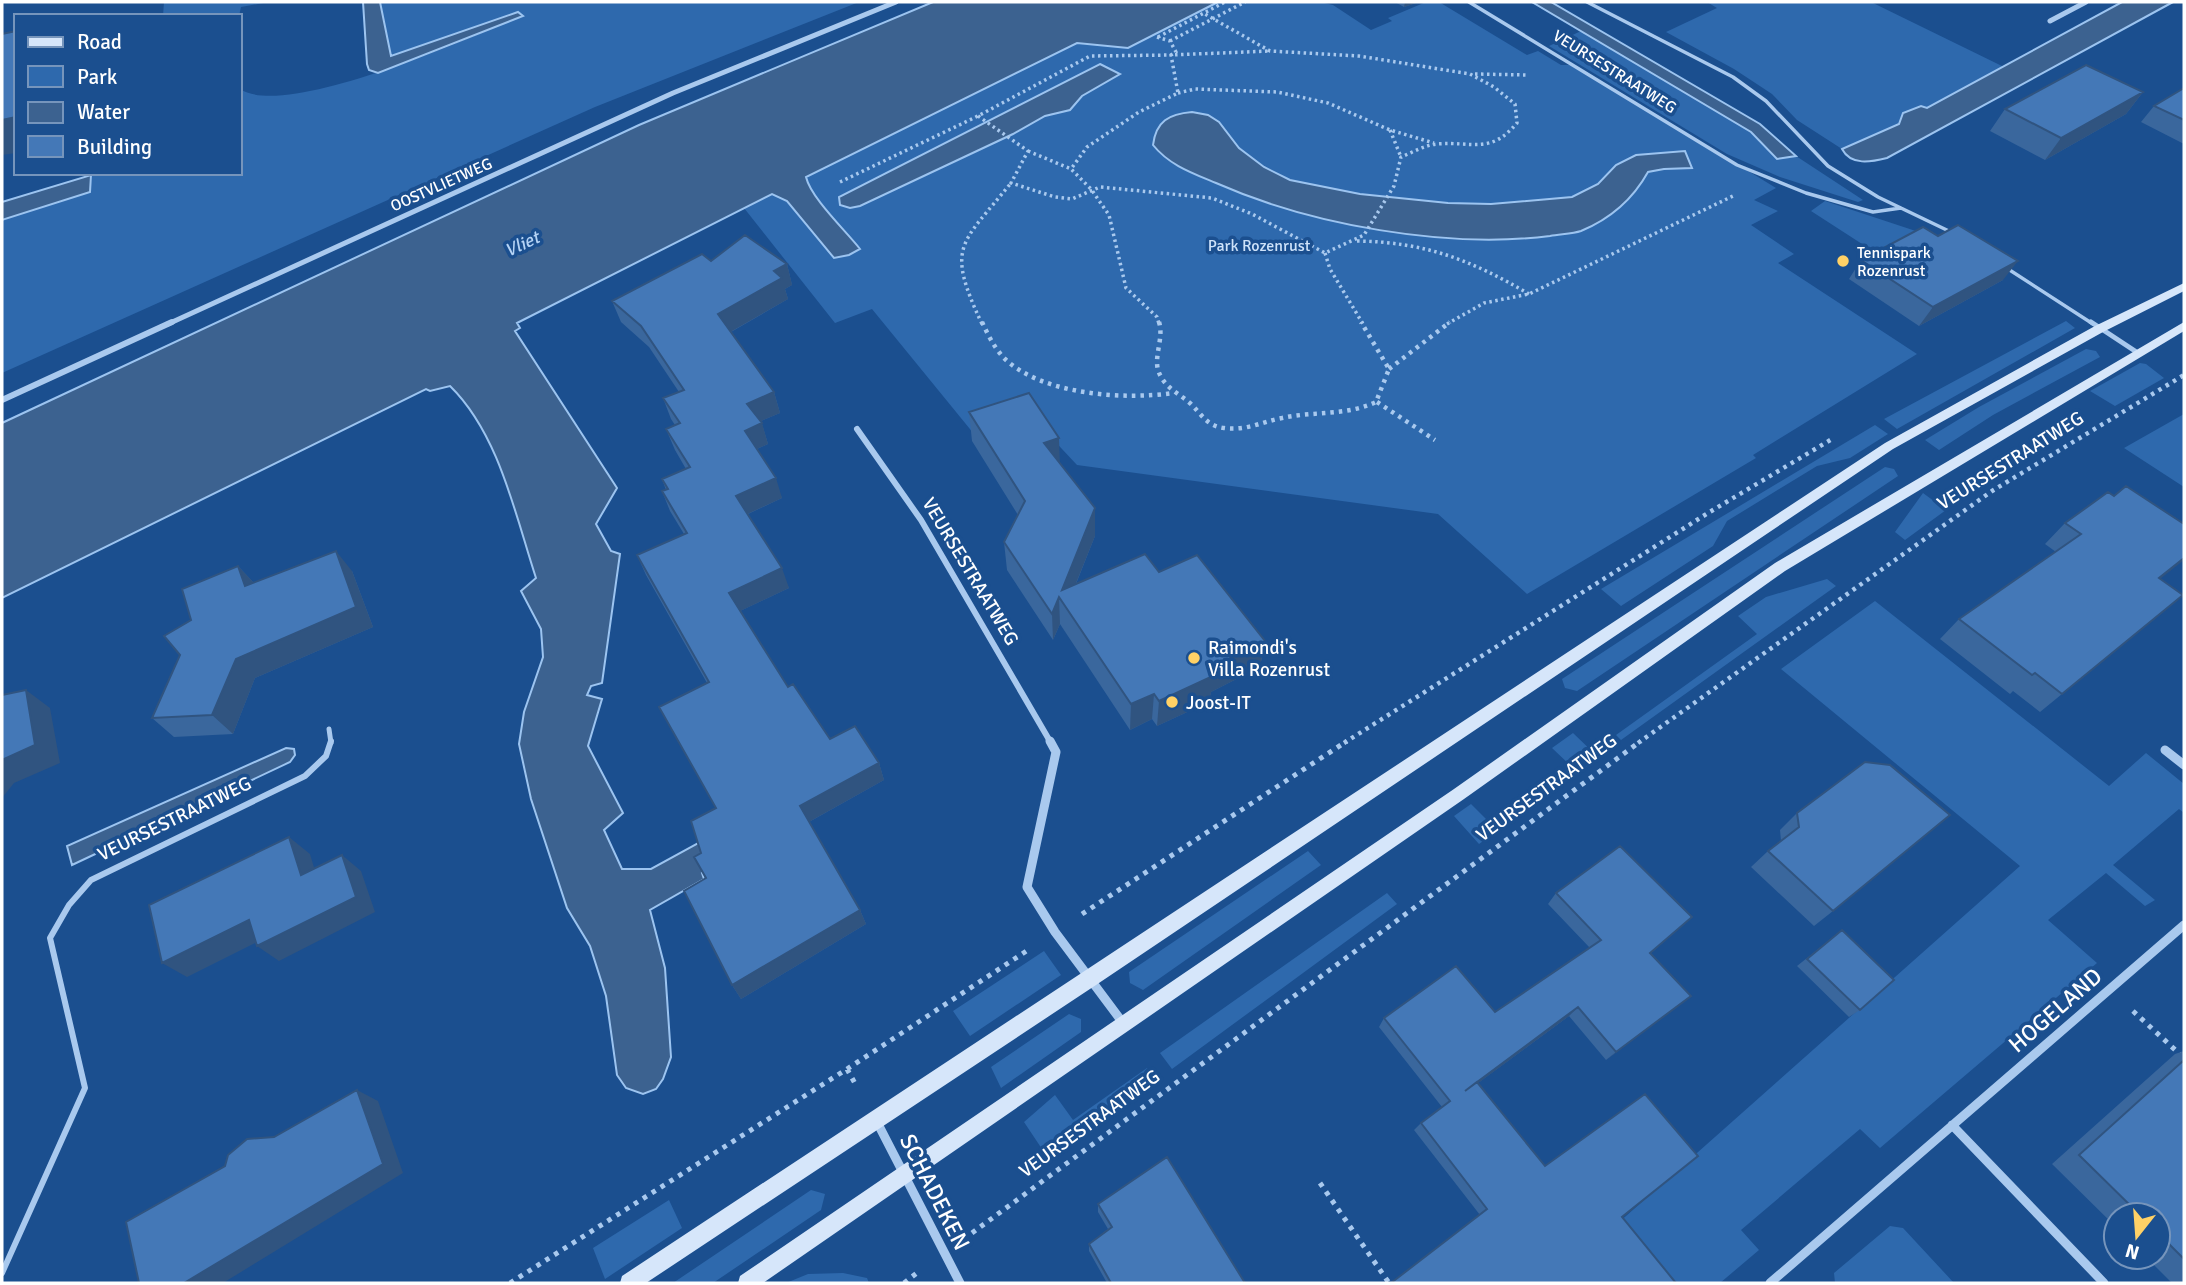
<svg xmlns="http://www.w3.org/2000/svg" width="2186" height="1285" font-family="Signika,sans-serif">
  <rect width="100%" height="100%" fill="#1b4f8f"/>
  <!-- green -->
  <path fill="#2e69ad" d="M 164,2 L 269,2 L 241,7 L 239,16 L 163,16 Z
    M 380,2 L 859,2 L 595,107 L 2,373 L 2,220 L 90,192 L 92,173 L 240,173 L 240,89 C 286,120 470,37 523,16 L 518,12 L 391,57 Z
    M 1182,2 L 1320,2 L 1333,5 L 1371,30 L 1392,21 L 1388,18 L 1426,2 L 1439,2 L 1527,55 L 1538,51 L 1561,65 L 1575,65 L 1776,188 L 1754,200 L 1778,211 L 1751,225 L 1794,254 L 1778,263 L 1917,354 L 1753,455 L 1756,458 L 1527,594 L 1438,514 L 1077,465 L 1032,417 L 974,434 L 872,309 L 835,323 L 744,208 L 772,194 L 787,201 L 834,258 L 849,255 L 859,248 L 794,178 L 925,118 L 1077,43 L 1088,45 Z
    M 1707,2 L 1871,2 L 2004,67 L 1900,124 L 1842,149 L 1797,120 L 1772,94 L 1734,69 L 1666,32 L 1717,8 Z
    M 1581,31 L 1751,132 L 1777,159 L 1796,156 L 1863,200 L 1858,202 L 1780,177 L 1727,154 L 1549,46 Z
    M 1825,201 L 1943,240 L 1876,253 L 1811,211 Z
    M 2066,321 L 2075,328 L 1897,429 L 1884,419 Z
    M 2086,349 L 2096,351 L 2100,357 L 1993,415 L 1939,450 L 1925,440 L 1979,407 Z
    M 2140,363 L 2146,364 L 2164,378 L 2115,406 L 2090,391 Z
    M 2184,414 L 2184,487 L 2124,448 Z
    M 1875,425 L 1888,434 L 1850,458 L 1817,466 L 1727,521 L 1713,546 L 1621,606 L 1601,589 Z
    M 1885,467 L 1894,469 L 1898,476 L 1577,691 L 1565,688 L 1562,679 Z
    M 1923,493 L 1946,510 L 1905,540 L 1895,532 Z
    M 1827,579 L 1836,586 L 1621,740 L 1616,735 L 1757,634 L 1738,616 L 1766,597 Z
    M 1875,601 L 2109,786 L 2146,753 L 2184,784 L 2184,813 L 2179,809 L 2113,865 L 2155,900 L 2145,906 L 2106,873 L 2048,920 L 2097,963 L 1880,1148 L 1860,1129 L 1741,1230 L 1759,1250 L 1720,1283 L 1663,1283 L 1617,1224 L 2020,866 L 1781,669 Z
    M 1573,733 L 1599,758 L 1479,844 L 1454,816 L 1471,804 L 1491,824 L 1571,766 L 1552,748 Z
    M 1308,851 L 1321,865 L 1143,990 L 1130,983 L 1129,972 Z
    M 1387,893 L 1397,904 L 1172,1069 L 1160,1053 Z
    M 1044,951 L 1061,975 L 970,1036 L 953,1011 Z
    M 1069,1014 L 1081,1019 L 1081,1032 L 1001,1088 L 991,1067 Z
    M 1147,1068 L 1156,1082 L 1050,1161 L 1024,1122 L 1055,1095 L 1073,1120 Z
    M 811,1190 L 825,1194 L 821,1210 L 713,1283 L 673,1283 Z
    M 669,1200 L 682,1228 L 605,1279 L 593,1248 Z
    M 1890,1226 L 1903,1228 L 1954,1283 L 1835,1283 L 1834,1273 Z
    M 843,1273 L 867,1278 L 869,1283 L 786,1283 L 808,1274 Z"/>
  <!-- water -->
  <path fill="#3c6290" stroke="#9cc4f0" stroke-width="2" d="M 363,2 L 380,2 L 391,56 L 518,12 L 523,16 L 378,73 L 369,70 L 367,64 Z
    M 933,2 L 1218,2 L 1128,48 L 1077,43 L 806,177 C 811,198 845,230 860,249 L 849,255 L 834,258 L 787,201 L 772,194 L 517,323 L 520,328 L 515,331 L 617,488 L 596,524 L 611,551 L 620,554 L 602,683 L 591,686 L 587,695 L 602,699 L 588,746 L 623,813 L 604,830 L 622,869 L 651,869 L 700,842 L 713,866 L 702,873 L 704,879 L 650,910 L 665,968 L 671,1057 L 663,1079 L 656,1089 L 643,1094 L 626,1088 L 617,1075 L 606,996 L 590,946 L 567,908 L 531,799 L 519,744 L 524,712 L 543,657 L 541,629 L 521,591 L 536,578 C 515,514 499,434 450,386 L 430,391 L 426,389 L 2,598 L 2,423 L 639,125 Z
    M 1532,2 L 1551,2 L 1760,124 L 1796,156 L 1777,159 L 1751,132 Z
    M 2122,2 L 2173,2 L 1887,158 C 1871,162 1851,166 1842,149 L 1899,124 L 1903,113 L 1921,106 L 1927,108 Z
    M 1100,64 L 1120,74 L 1082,96 L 1070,110 L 1045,116 L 1013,134 L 860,206 L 850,208 L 840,205 L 839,197 Z
    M 1192,112 L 1208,115 L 1219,122 L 1239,148 L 1264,167 L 1290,180 L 1360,194 L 1448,203 L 1491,204 L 1572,197 L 1598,184 L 1616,165 L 1636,155 L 1685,151 L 1692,168 L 1664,169 L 1648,172 C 1633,199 1610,219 1581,231 C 1572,234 1560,234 1550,236 C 1446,249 1311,225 1216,183 C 1192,173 1169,165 1153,145 C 1156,121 1169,114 1192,112 Z
    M 91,175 L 90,192 L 2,220 L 2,202 Z
    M 286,748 L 294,749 L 295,755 L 290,762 L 72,865 L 67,846 Z"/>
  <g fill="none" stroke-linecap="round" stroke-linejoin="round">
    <!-- path-far2 -->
    <path stroke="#a9c9ee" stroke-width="3.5" stroke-dasharray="2.5 3.5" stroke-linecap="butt" d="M 1157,37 L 1170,41 L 1176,52 L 1171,55 L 1270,51
      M 1158,37 L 1225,2
      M 1170,41 L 1245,2
      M 1475,74 L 1529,75
      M 1178,93 L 1195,89 L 1277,92 L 1328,103 L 1390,130 L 1434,143
      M 978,116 L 1028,151 L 1011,183 L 1055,197 L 1072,199 L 1100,187 L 1212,198 L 1252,214 L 1325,253 L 1364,235 L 1394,186 L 1401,157 C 1413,152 1425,145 1437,144 C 1473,141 1490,155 1517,123 L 1515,104 L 1494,87 L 1470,74 L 1359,56 L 1270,51 L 1203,13
      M 1390,130 L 1401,157
      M 1028,151 L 1071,169
      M 840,182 L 978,116 L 1090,56 L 1171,55 L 1178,93 L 1139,112 L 1087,147 L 1071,169 L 1091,189 L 1109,215 L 1126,288 L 1157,317 L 1159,324
      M 1357,241 C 1425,242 1471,260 1529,294
      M 1325,253 L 1330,269 L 1363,324
      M 982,324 C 945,245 961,245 1011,183
      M 1447,324 L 1484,303 L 1529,294 L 1733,196"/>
    <!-- path-far1 -->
    <path stroke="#a9c9ee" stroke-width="4.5" stroke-dasharray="3.5 5" stroke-linecap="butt" d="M 982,322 C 988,335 995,349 1005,359 C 1043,395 1124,400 1173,393
      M 1159,322 C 1164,338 1154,355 1158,370 C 1164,388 1179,393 1191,404 C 1202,415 1207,426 1224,428 C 1246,431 1261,422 1282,418 C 1314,411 1346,416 1376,402 L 1389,369 L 1361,322
      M 1389,369 L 1450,322
      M 1377,402 L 1435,440
      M 1344,743 L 1708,513 L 1832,439
      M 1638,743 L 1992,491 L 2184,375"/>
    <!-- path -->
    <path stroke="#a9c9ee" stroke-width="5" stroke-dasharray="4.5 6" stroke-linecap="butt" d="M 1082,914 L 1347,741
      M 2133,1011 L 2184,1058
      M 847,1069 L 857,1087
      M 1320,1183 L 1389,1283
      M 972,1233 L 1641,741
      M 510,1283 L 847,1069 L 1028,950
      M 904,1283 L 917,1273"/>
    <!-- lane-far2 -->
    <path stroke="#a9c9ee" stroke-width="3.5" d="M 1469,2 L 1737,165 L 1806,193 L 1873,212 L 1901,208
      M 1587,2 L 1733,77 L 1766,101 L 1828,166 L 1878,197 L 1953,233
      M 2005,267 L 2093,324"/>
    <!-- lane-far1 -->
    <path stroke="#a9c9ee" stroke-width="5" d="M 2091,322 L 2138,353
      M 329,729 L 331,743"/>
    <!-- lane -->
    <path stroke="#a9c9ee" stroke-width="6" d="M 2,1273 L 85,1088 L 50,938 L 69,905 L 91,880 L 305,776 L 326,756 L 331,741"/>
    <!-- street-far2 -->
    <path stroke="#a9c9ee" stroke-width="5" d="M 2050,21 L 2086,2
      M 168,324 L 673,93 L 896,2"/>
    <!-- street-far1 -->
    <path stroke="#a9c9ee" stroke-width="6" d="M 2,400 L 172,322
      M 857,429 L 921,520 L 1051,743"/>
    <!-- street -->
    <path stroke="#a9c9ee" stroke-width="9" d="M 1050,741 L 1056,752 L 1027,887 L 1055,932 L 1123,1023
      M 2165,750 L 2184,765
      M 877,1122 L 960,1283
      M 1952,1125 L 2104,1283
      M 1770,1283 L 2184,925"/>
    <!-- secondary -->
    <path fill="#d6e6fa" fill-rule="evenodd" d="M 2184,283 L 2184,291 L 2103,332 L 1893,449 L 1096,985 L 646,1283 L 620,1283 L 622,1276 L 1885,443 L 2095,326 Z
      M 2184,322 L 2184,331 L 1785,571 L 1464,799 L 763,1283 L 738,1283 L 740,1276 L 1454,789 L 1775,563 Z"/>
  </g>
  <!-- wall -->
  <path fill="#3a679d" d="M 1395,2 L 1419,2 L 1404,7 Z
    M 2184,88 L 2184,144 L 2141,122 L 2154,106 Z
    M 2143,92 L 2126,114 L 2045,160 L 1990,131 L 2005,109 Z
    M 1938,236 L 2003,280 L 1919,326 L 1849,279 L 1861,260 Z
    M 711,261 L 787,264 L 792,285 L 785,289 L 788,299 L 731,332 L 774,392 L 780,413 L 761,421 L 768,444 L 757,449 L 782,498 L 748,514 L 789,588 L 740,611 L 788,687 L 830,739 L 879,763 L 884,780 L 809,822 L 860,910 L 866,924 L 741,999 L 732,985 L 706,878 L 701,853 L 716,808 L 707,683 L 646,575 L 637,555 L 684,534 L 670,511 L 662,491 L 666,490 L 662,479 L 686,469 L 675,450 L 666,429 L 675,425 L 671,419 L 663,398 L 679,392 L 649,347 L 621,322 L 612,301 Z
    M 969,412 L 1059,462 L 1095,536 L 1076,584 L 1159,572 L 1265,641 L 1260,667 L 1211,692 L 1209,702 L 1157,726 L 1152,719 L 1130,730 L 1060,624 L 1053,640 L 1007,570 L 1004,542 L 1018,515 L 972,441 Z
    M 2065,523 L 2160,579 L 2183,595 L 2040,712 L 2013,691 L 2010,694 L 1940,639 L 1959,619 L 2056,552 L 2045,544 Z
    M 238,566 L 254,583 L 352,571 L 373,627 L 255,678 L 233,734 L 174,737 L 152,718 L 180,655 L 191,620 Z
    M 1797,813 L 1833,911 L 1814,926 L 1751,867 L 1768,851 L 1781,841 L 1780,830 Z
    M 1556,893 L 1692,917 L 1650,954 L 1691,996 L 1606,1060 L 1569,1016 L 1478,1083 L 1545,1166 L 1480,1215 L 1414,1130 L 1421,1123 L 1442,1107 L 1379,1027 L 1384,1018 L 1495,1012 L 1590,948 L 1548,904 Z
    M 1842,930 L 1860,1010 L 1849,1017 L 1797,966 Z
    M 2184,1051 L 2184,1283 L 2172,1283 L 2146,1257 L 2158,1257 L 2158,1215 L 2116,1215 L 2116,1227 L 2052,1164 L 2175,1054 Z
    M 1098,1204 L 1245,1283 L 1107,1283 L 1089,1251 L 1089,1244 L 1108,1229 L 1098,1212 Z"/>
  <!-- shaded-wall -->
  <path fill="#305480" d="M 1405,2 L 1419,2 L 1404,7 Z
    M 2143,92 L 2126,114 L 2045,160 L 2061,138 Z
    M 16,117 L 16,153 L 2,155 L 2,120 Z
    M 2018,261 L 2003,280 L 1919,326 L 1933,307 Z
    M 787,264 L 792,285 L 785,289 L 788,299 L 725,335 L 718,314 L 774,271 Z
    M 774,392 L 780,413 L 754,424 L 747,404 Z
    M 762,423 L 768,444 L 752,451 L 745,431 Z
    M 1059,438 L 1060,466 L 1044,443 Z
    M 776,478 L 782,498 L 743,516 L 736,496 Z
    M 1095,508 L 1095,536 L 1066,608 L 1062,590 Z
    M 336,551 L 352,571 L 373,627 L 255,678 L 233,734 L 212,715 L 236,659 Z
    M 2184,558 L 2184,560 L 2136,598 L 2159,578 Z
    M 238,566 L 257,586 L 245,586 Z
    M 782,568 L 789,588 L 736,613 L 729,593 Z
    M 1059,597 L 1060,624 L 1053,640 L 1052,614 Z
    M 1265,641 L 1260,667 L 1211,692 L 1209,702 L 1157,726 L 1159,701 L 1208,669 Z
    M 26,690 L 50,708 L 60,763 L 14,783 L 2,798 L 2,760 Z
    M 1154,694 L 1152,719 L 1130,730 L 1131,704 Z
    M 879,763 L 884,780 L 807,823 L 800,806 Z
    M 289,837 L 310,854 L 321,891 L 301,875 Z
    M 342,855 L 361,871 L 375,912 L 279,961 L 257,946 Z
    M 860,910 L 866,924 L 741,999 L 732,985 Z
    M 249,920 L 271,935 L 187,977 L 162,963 Z
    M 1691,996 L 1680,1005 L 1606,1060 L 1616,1052 Z
    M 1578,1007 L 1569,1016 L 1458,1098 L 1465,1091 Z
    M 357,1090 L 378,1101 L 403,1173 L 223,1283 L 184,1283 Z"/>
  <!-- building -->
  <path fill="#4478b7" stroke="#305480" stroke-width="2" d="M 16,31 L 16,117 L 2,120 L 2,34 Z
    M 2086,65 L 2143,92 L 2061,138 L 2005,109 Z
    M 2184,88 L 2184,120 L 2154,106 Z
    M 1958,225 L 2018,261 L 1933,307 L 1861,260 L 1923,227 L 1938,236 Z
    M 745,235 L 787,264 L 774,271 L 782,278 L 718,314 L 774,392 L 747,404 L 762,423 L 745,431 L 776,478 L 736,496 L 782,568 L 729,593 L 788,687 L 793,684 L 830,739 L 855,726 L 879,763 L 800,806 L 860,910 L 732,985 L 684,891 L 706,878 L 694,857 L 701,853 L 691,821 L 716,808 L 659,707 L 709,682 L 637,555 L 687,533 L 662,491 L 668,489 L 662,479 L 690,467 L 666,429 L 680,423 L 663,398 L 684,390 L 641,326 L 612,301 L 702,254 L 711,261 Z
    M 1029,393 L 1059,438 L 1044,443 L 1095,508 L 1062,590 L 1145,554 L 1159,572 L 1197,555 L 1265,641 L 1208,669 L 1213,676 L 1159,701 L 1154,694 L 1131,704 L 1059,597 L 1052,614 L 1004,542 L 1025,501 L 969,412 Z
    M 2126,486 L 2184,524 L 2184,558 L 2159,578 L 2183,595 L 2062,694 L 2035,673 L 2032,675 L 1959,619 L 2081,534 L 2065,523 L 2108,492 L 2114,496 Z
    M 336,551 L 356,607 L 236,659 L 212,715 L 152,718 L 180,655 L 164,636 L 191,620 L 182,589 L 238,566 L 245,586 Z
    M 26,690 L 35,745 L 2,760 L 2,695 Z
    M 1865,762 L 1890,765 L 1950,815 L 1833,911 L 1768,851 L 1799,827 L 1797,813 Z
    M 289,837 L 301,875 L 342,855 L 356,897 L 257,946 L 249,920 L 162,963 L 149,905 Z
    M 1620,846 L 1692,917 L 1650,953 L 1691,996 L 1616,1052 L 1578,1007 L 1465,1091 L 1477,1082 L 1545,1166 L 1645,1094 L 1698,1156 L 1622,1217 L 1676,1283 L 1391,1283 L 1487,1209 L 1421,1123 L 1450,1101 L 1384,1018 L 1456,966 L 1495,1012 L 1601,940 L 1556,893 Z
    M 1842,930 L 1894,980 L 1860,1010 L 1807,959 Z
    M 2184,1060 L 2184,1259 L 2158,1233 L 2158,1215 L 2140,1215 L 2079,1155 Z
    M 357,1090 L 383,1164 L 184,1283 L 139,1283 L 126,1222 L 225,1166 L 228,1155 L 247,1139 L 274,1137 Z
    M 1167,1157 L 1245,1283 L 1111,1283 L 1089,1244 L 1112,1227 L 1098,1204 Z"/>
  <!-- markers -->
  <g fill="#ffd166" stroke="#1b4f8f" stroke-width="2.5">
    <circle cx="1843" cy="261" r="7"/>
    <circle cx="1194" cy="658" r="7"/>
    <circle cx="1172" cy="702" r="7"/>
  </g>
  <g text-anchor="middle" stroke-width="7" stroke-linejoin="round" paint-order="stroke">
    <!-- far-street labels -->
    <g font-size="16" fill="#fff" stroke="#1b4f8f">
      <text transform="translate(1615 71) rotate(32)" y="6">VEURSESTRAATWEG</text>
      <text transform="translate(441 184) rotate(-24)" y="6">OOSTVLIETWEG</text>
    </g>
    <!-- far-park labels -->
    <g font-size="16" fill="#cfe3fa" stroke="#1b4f8f">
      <text x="1259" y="251">Park Rozenrust</text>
    </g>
    <!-- far-poi labels -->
    <g font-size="16" fill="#fff" stroke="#1b4f8f" text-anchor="start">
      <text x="1857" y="258">Tennispark<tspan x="1857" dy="18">Rozenrust</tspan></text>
    </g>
    <!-- far-water labels -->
    <g font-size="18" font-style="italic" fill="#b5d3f5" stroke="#1b4f8f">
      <text transform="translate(522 244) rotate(-25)" y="6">Vliet</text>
    </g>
    <!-- street labels -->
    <g font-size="19" fill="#fff" stroke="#1b4f8f">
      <text transform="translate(2010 460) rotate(-32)" y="7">VEURSESTRAATWEG</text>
      <text transform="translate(971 571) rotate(59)" y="7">VEURSESTRAATWEG</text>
      <text transform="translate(1546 787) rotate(-36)" y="7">VEURSESTRAATWEG</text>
      <text transform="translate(174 818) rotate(-26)" y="7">VEURSESTRAATWEG</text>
      <text transform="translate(1089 1123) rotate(-36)" y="7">VEURSESTRAATWEG</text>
    </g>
    <!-- poi labels -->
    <g font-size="19" fill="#fff" stroke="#1b4f8f" text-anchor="start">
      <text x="1208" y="654">Raimondi's<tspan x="1208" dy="22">Villa Rozenrust</tspan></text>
      <text x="1186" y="709">Joost-IT</text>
    </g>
    <!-- near-street labels -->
    <g font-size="23" fill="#fff" stroke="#1b4f8f">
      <text transform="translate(2055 1010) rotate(-41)" y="8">HOGELAND</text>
      <text transform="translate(935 1192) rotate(63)" y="8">SCHADEKEN</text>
    </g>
  </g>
  <!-- border -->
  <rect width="2186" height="1285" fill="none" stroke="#ffffff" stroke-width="7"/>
  <!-- legend -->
  <rect x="14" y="14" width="228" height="161" fill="#1b4f8f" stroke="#7695bc" stroke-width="2"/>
  <rect x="28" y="37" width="35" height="10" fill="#d6e6fa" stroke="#7695bc" stroke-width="2"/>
  <text x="77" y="49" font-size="21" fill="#ffffff">Road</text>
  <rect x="28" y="66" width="35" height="21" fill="#2e69ad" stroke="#7695bc" stroke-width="2"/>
  <text x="77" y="84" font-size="21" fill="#ffffff">Park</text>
  <rect x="28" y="102" width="35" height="21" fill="#3c6290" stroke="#7695bc" stroke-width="2"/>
  <text x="77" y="119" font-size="21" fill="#ffffff">Water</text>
  <rect x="28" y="136" width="35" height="21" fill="#4478b7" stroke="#7695bc" stroke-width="2"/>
  <text x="77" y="154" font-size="21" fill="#ffffff">Building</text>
  <!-- north arrow -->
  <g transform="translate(2137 1236) rotate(197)"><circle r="33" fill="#1b4f8f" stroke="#7695bc" stroke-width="2"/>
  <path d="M0-5L12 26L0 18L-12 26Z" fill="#ffd166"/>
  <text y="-10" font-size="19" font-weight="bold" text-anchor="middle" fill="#ffffff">N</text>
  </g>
</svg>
